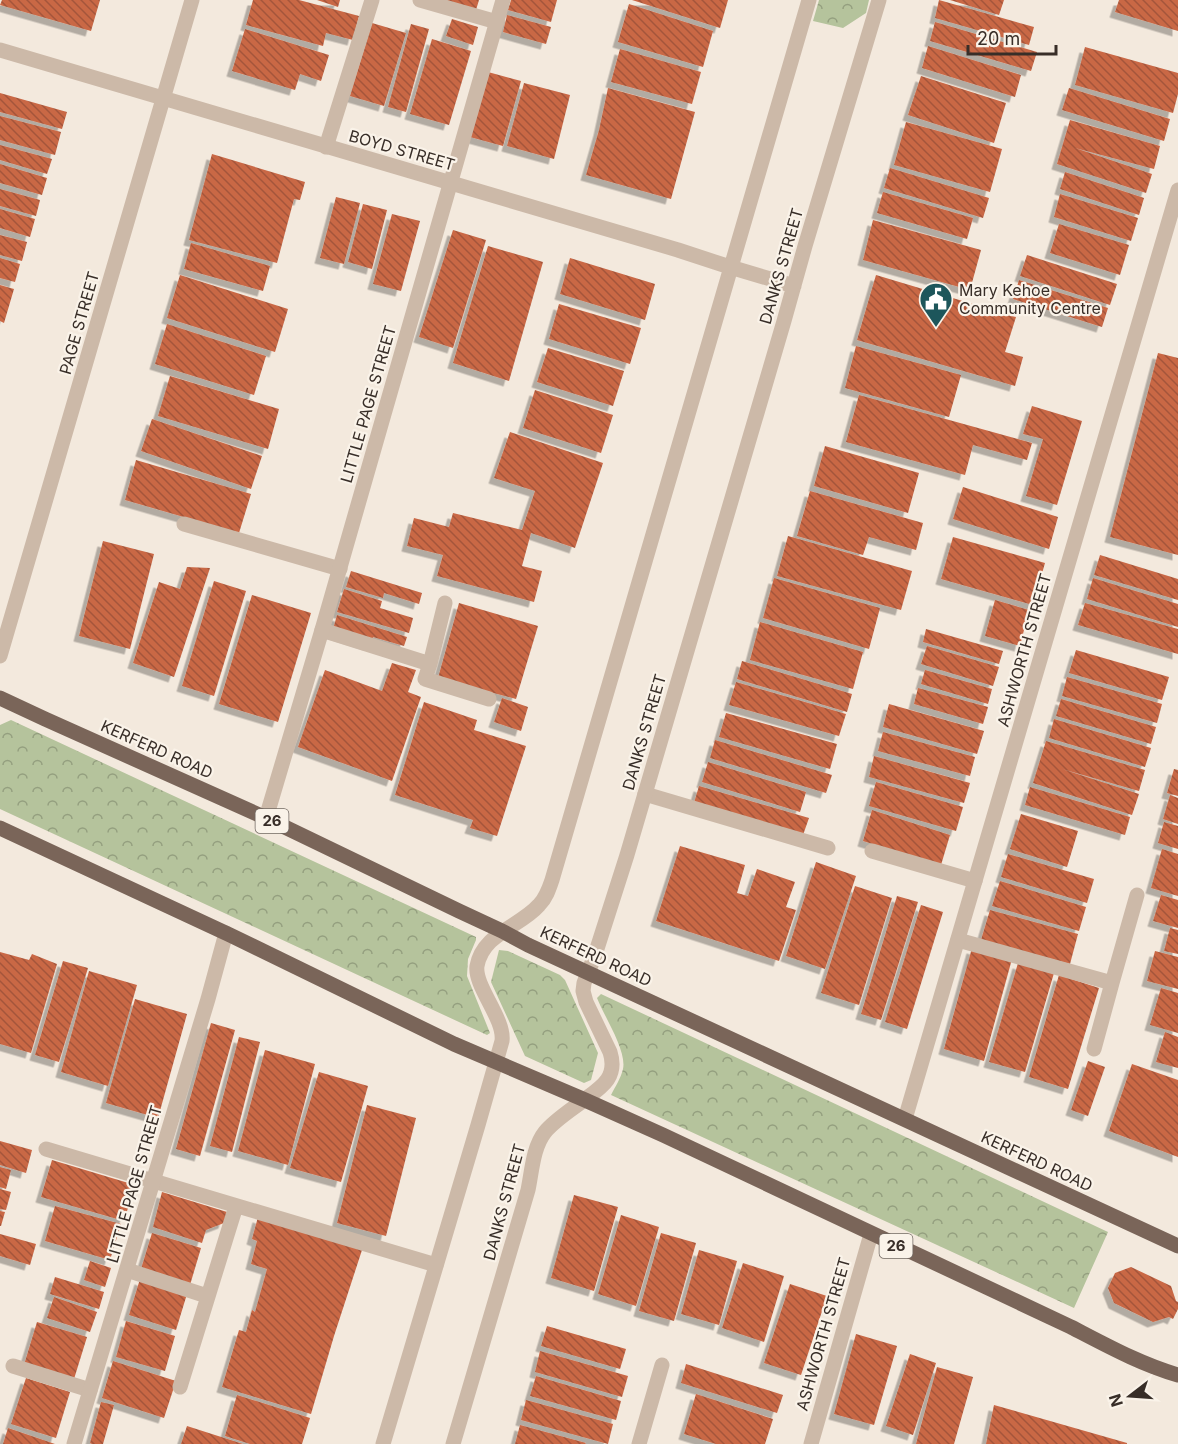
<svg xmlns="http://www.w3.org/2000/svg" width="1178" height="1444" font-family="Inter,sans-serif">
  <defs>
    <pattern id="park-crowns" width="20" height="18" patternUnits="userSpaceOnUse" patternTransform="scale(1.5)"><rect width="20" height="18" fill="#b5c39c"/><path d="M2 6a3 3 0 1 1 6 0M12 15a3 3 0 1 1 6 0" fill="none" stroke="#949f7f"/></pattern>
    <pattern id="building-back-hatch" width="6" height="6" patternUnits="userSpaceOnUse" patternTransform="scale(1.5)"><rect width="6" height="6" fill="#c96745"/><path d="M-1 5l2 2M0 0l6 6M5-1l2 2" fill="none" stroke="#a4553a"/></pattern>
    <filter id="shadow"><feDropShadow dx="-5.5" dy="5.5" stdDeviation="0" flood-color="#0004"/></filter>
  </defs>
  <rect width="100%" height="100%" fill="#f3e9dd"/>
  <!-- park -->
  <path fill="url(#park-crowns)" d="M 819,0 L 869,0 L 866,13 L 843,28 L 813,21 Z
    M 11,720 L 476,937 L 476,940 L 468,959 L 467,976 L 490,1033 L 487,1035 L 0,809 L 0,725 Z
    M 499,950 L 508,951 L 560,975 L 565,980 L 598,1053 L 591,1080 L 584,1083 L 525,1056 L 491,982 Z
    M 601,994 L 1108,1232 L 1074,1308 L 611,1095 C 615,1087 621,1078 623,1069 C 627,1051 604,1016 597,998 Z"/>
  <!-- building -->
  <path fill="url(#building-back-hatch)" filter="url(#shadow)" d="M 2,0 L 100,0 L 91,31 L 0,5 Z
    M 253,0 L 299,0 L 359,16 L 353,40 L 326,33 L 323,46 L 246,25 Z
    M 317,0 L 340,0 L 338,7 Z
    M 445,0 L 479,0 L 476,10 Z
    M 511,0 L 557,0 L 551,22 L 508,10 Z
    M 632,0 L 728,0 L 720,28 Z
    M 939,0 L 1034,27 L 1029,45 L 935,18 Z
    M 950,0 L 1004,0 L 999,15 Z
    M 1119,0 L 1178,0 L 1178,31 L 1115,12 Z
    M 629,4 L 713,31 L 703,67 L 618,42 Z
    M 507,15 L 551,27 L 546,44 L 503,32 Z
    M 452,19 L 478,27 L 473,45 L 446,36 Z
    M 935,22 L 1037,52 L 1031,71 L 930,41 Z
    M 372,23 L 406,33 L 384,106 L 350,96 Z
    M 411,24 L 429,29 L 406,112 L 388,107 Z
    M 245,29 L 329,55 L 321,81 L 300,74 L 295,90 L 232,71 Z
    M 432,39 L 471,51 L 449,125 L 410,114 Z
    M 928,46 L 1021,75 L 1015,97 L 922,68 Z
    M 1085,47 L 1178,73 L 1178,94 L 1173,113 L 1075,85 Z
    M 620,49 L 701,72 L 692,104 L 611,82 Z
    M 488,72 L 521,81 L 503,146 L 470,137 Z
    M 921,76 L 1006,103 L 994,143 L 908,115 Z
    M 524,83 L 570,95 L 554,159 L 507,146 Z
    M 608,88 L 695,112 L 671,199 L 586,175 L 599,130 Z
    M 1069,88 L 1170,119 L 1164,141 L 1062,110 Z
    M 0,93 L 67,112 L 62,129 L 0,112 Z
    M 0,116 L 61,132 L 55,155 L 0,140 Z
    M 1070,120 L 1160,146 L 1154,169 L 1075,148 L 1152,174 L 1146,193 L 1057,164 Z
    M 906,122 L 1002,149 L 990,192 L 894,165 Z
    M 0,145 L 52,159 L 47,174 L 0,160 Z
    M 212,154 L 305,182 L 300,200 L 294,199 L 277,263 L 189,240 Z
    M 0,164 L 47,178 L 42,195 L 0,183 Z
    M 890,168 L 989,198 L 983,218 L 884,188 Z
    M 1065,172 L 1144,198 L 1139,215 L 1060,189 Z
    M 0,189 L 40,200 L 36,216 L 0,206 Z
    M 883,192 L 973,218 L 967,239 L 877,213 Z
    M 1060,194 L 1138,218 L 1131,241 L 1054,217 Z
    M 336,197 L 360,203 L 344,264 L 320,258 Z
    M 363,204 L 387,210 L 372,269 L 348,262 Z
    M 0,209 L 35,219 L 30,237 L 0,228 Z
    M 392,214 L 420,221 L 401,291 L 373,284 Z
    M 873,220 L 981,250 L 970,290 L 863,260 Z
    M 1059,224 L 1129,245 L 1120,275 L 1050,253 Z
    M 453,230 L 486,240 L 453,348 L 419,337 Z
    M 0,235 L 27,242 L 22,261 L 0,255 Z
    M 191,243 L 270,266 L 263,291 L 184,269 Z
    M 488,246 L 543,262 L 509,381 L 453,363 Z
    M 1027,255 L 1117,284 L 1110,305 L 1020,276 Z
    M 0,258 L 20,264 L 15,282 L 0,278 Z
    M 570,258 L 655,284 L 645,320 L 560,294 Z
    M 180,275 L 288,309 L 275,352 L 167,318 Z
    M 876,275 L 1016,317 L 1005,352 L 1023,357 L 1015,386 L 857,340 Z
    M 1019,280 L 1108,308 L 1102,327 L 1013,299 Z
    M 0,285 L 14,289 L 4,323 L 0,321 Z
    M 559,304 L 641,328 L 630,364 L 549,339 Z
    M 167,324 L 266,356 L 254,395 L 155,364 Z
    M 856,346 L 961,375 L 949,417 L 845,388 Z
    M 548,348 L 624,371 L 613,406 L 537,382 Z
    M 1158,353 L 1178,358 L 1178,555 L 1110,537 Z
    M 170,376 L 279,409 L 268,449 L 158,416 Z
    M 535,390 L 613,415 L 601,453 L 523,428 Z
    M 859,395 L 1032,443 L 1027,460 L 973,445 L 965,475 L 846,442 Z
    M 1032,406 L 1082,421 L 1057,505 L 1026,496 L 1043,439 L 1023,434 Z
    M 152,419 L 262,456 L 251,489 L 141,451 Z
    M 510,432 L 603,463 L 575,548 L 531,533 L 522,566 L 542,571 L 534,602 L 437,576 L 443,555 L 407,546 L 414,518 L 449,527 L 453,513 L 522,530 L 535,491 L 494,478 Z
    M 825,446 L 919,473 L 908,513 L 814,486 Z
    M 136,460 L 251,494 L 239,533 L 125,500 Z
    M 963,487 L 1058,517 L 1049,549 L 953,519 Z
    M 810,491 L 923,523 L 916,550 L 869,537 L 863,555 L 797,536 Z
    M 788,536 L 912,571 L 901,610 L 777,576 Z
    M 953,537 L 1045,563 L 1033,605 L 941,579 Z
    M 103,541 L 154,554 L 130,649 L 79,636 Z
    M 1100,555 L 1178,579 L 1178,600 L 1094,575 Z
    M 187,567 L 210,568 L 174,677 L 133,663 L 159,582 L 180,589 Z
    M 351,571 L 422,593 L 419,604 L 384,593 L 383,598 L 346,587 Z
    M 774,578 L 880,608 L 869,649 L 763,618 Z
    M 1093,578 L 1178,604 L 1178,627 L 1087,599 Z
    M 214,581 L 246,591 L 214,696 L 182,686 Z
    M 344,589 L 382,601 L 380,608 L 413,618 L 409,633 L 337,612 Z
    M 252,595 L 311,613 L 278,722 L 219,704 Z
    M 995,600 L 1029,610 L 1020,646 L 985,636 Z
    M 459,603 L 538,626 L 516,699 L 438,678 Z
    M 1085,603 L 1178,629 L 1178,654 L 1078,625 Z
    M 337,615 L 407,637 L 404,646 L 373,637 L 370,645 L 332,633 Z
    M 760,622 L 863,652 L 853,689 L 750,660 Z
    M 926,629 L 1003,651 L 999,664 L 923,642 Z
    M 927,646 L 999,667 L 993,686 L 921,664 Z
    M 1076,650 L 1169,677 L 1162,700 L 1069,673 Z
    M 742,661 L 852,694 L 847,712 L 737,679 Z
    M 392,663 L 416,670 L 408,692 L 421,697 L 392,781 L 298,747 L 325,670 L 382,691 Z
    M 925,670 L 992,689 L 988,704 L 921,684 Z
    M 1067,677 L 1162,704 L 1157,723 L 1062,696 Z
    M 736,682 L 846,714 L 839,736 L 729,705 Z
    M 918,688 L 988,707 L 983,724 L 914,704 Z
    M 502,698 L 528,707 L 521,731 L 494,722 Z
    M 1061,699 L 1156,727 L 1151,744 L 1056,716 Z
    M 424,702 L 477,720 L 474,730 L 526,746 L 497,836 L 470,828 L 473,820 L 395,795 Z
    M 889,704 L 984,731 L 977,754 L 883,727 Z
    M 726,713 L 837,744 L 830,769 L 719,737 Z
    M 1054,719 L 1151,748 L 1145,767 L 1049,738 Z
    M 883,732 L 975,757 L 970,776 L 878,751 Z
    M 715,740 L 832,775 L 826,793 L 710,758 Z
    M 1046,741 L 1145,770 L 1139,791 L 1062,769 L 1139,794 L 1132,815 L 1033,783 Z
    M 874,756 L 970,783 L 964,803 L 869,777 Z
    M 708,762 L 806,792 L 800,812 L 702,782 Z
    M 1174,769 L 1178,770 L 1178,796 L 1167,793 Z
    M 876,782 L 963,807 L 956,831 L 869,806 Z
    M 699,786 L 809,818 L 803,835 L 694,803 Z
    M 1030,787 L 1130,817 L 1125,835 L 1025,805 Z
    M 1170,795 L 1178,798 L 1178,824 L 1163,819 Z
    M 872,810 L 950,835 L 941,865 L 863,841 Z
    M 1021,814 L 1078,831 L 1067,867 L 1010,849 Z
    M 1164,822 L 1178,826 L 1178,849 L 1158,843 Z
    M 680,846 L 745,865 L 737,893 L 748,896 L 757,869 L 795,882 L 786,907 L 796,910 L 779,961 L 656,921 Z
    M 1162,849 L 1178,854 L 1178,896 L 1151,888 Z
    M 1008,854 L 1094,879 L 1087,903 L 1001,877 Z
    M 816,862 L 856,876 L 825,969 L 786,956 Z
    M 1000,881 L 1086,907 L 1079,931 L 992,906 Z
    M 855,886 L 892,898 L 859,1005 L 821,993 Z
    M 1161,895 L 1178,900 L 1178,928 L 1153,921 Z
    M 897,896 L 918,902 L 881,1020 L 861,1014 Z
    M 921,905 L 943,912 L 907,1029 L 885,1022 Z
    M 990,910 L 1078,934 L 1070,964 L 981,940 Z
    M 1170,928 L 1178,930 L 1178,954 L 1164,951 Z
    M 972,948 L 1012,959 L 984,1061 L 944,1049 Z
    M 1155,951 L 1178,957 L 1178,989 L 1147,981 Z
    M 0,952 L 29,960 L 32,954 L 57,964 L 31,1053 L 0,1044 Z
    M 63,961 L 88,968 L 59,1062 L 35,1055 Z
    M 1018,963 L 1054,973 L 1025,1072 L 989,1062 Z
    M 89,971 L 137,985 L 108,1086 L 61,1072 Z
    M 1059,975 L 1099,988 L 1068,1089 L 1029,1077 Z
    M 1161,988 L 1178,993 L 1178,1033 L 1150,1025 Z
    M 135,999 L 187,1014 L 158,1118 L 106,1103 Z
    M 211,1023 L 235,1030 L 200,1156 L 176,1149 Z
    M 1165,1032 L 1178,1037 L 1178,1068 L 1156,1062 Z
    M 239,1037 L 260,1042 L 232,1152 L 210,1146 Z
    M 265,1050 L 315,1064 L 288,1165 L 238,1151 Z
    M 1088,1061 L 1105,1067 L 1088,1116 L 1071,1110 Z
    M 1132,1064 L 1178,1080 L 1178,1157 L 1109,1131 Z
    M 319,1072 L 368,1086 L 341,1182 L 290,1168 Z
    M 367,1105 L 416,1118 L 386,1236 L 337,1223 Z
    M 0,1141 L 32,1150 L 26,1173 L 0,1165 Z
    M 52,1160 L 135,1185 L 124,1221 L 41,1197 Z
    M 0,1167 L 11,1170 L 6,1189 L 0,1187 Z
    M 0,1189 L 11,1192 L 6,1210 L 0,1209 Z
    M 162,1192 L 227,1212 L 224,1223 L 206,1230 L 202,1243 L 153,1227 Z
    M 574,1195 L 618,1207 L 594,1291 L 551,1278 Z
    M 55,1206 L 121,1224 L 110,1260 L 45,1241 Z
    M 0,1211 L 5,1212 L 1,1226 L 0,1226 Z
    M 621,1215 L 659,1227 L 636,1306 L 598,1294 Z
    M 258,1217 L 362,1250 L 334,1336 L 311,1414 L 222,1387 L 239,1330 L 246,1332 L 252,1310 L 255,1312 L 267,1269 L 251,1264 L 257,1241 L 252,1239 Z
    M 152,1233 L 201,1248 L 190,1285 L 141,1269 Z
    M 661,1233 L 696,1243 L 674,1321 L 639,1311 Z
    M 0,1234 L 36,1244 L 30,1265 L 0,1256 Z
    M 699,1250 L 737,1261 L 719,1325 L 681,1314 Z
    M 90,1261 L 111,1268 L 105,1287 L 84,1280 Z
    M 743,1263 L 784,1276 L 764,1342 L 722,1328 Z
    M 1131,1267 L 1171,1286 L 1176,1301 L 1178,1302 L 1178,1309 L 1173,1319 L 1169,1317 L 1153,1322 L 1114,1303 L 1108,1288 L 1115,1273 Z
    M 55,1277 L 104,1292 L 99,1309 L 50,1294 Z
    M 140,1279 L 187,1294 L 176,1330 L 129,1315 Z
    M 790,1284 L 827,1296 L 801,1375 L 764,1363 Z
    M 54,1297 L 97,1312 L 90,1332 L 47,1318 Z
    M 126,1321 L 175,1336 L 165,1371 L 116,1357 Z
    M 37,1322 L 87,1337 L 74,1379 L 24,1365 Z
    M 547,1326 L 626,1349 L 620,1369 L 541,1346 Z
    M 856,1334 L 897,1346 L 874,1425 L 834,1414 Z
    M 540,1351 L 628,1376 L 622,1397 L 535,1372 Z
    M 910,1354 L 936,1363 L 913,1435 L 886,1426 Z
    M 113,1361 L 176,1381 L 164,1418 L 102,1398 Z
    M 686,1364 L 783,1395 L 777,1413 L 681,1383 Z
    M 937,1367 L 973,1377 L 954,1444 L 916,1444 Z
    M 536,1376 L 621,1401 L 616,1420 L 530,1396 Z
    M 26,1378 L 70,1392 L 56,1438 L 11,1424 Z
    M 696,1394 L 773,1419 L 765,1444 L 716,1444 L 684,1434 Z
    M 237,1395 L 310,1418 L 302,1444 L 250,1444 L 225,1436 Z
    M 526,1400 L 613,1424 L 608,1444 L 521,1420 Z
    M 101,1402 L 114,1405 L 103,1444 L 92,1444 L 90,1443 Z
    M 994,1405 L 1127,1443 L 1127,1444 L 986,1444 Z
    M 520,1425 L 586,1443 L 585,1444 L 515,1444 Z
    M 187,1426 L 243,1444 L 181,1444 Z
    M 8,1428 L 55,1444 L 3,1444 Z"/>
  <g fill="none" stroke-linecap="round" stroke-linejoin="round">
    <!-- lane -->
    <path stroke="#ccb9a8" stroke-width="15" d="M 420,0 L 497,22
      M 326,147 L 372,0
      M 184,524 L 340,569
      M 322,630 L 430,664 L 425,679 L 489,699
      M 430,664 L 445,603
      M 645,794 L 828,848
      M 872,851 L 975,881
      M 958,940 L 1112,983 L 1137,895
      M 1094,1049 L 1112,983
      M 46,1149 L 436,1265
      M 127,1270 L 207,1296
      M 13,1366 L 90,1390
      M 180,1387 L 236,1206
      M 639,1444 L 662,1365"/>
    <!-- street -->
    <path stroke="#ccb9a8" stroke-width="15" d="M 0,50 L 678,250 L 730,267 L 794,286
      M 0,656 L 192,0
      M 266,818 L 322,630 L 503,0
      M 905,1119 L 1178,190
      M 74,1444 L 208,999 L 226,933
      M 383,1444 L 478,1125 L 502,1041 C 505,1019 474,986 477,966 C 483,933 520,927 539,905 C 546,898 549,889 552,880 C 640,587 722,293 809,0
      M 453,1444 L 528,1190 C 532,1171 533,1147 545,1132 C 555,1120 571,1110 584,1100 C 602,1087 618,1077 610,1052 L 586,1002 L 583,991 L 584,983 L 595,955 L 627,855 L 784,321 L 805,246 L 879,0
      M 811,1444 L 871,1234"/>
    <!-- primary -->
    <path stroke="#7a6559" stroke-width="15" d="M 0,698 L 45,719 L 266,818 L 459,911 L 502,931 L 528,945 L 1178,1246
      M 0,828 L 230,935 L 454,1044 L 585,1100 L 663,1135 L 1071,1327 C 1106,1345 1140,1364 1178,1375"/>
  </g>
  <!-- icons -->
  <defs>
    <symbol id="civic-pin" viewBox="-11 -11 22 30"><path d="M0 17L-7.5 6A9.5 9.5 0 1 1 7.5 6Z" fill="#1d565b" stroke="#faf3e9"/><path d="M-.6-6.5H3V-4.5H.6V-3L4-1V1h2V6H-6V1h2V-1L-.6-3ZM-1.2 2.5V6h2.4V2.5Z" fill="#fff"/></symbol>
  </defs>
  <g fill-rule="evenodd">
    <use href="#civic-pin" x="917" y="280" width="38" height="52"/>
  </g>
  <g text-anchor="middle" stroke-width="4.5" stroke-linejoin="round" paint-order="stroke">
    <!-- shield labels -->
    <g fill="#faf3e9" stroke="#726962" stroke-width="1.5">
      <rect x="255.5" y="809" width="33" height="24" rx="4.5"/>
      <rect x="879.5" y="1234" width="33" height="24" rx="4.5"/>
    </g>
    <g font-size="15" font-weight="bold" fill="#382e28">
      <text x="272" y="826">26</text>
      <text x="896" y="1251">26</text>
    </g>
    <!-- street labels -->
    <g font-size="16" fill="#382e28" stroke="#faf3e9">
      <text transform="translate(402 150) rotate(16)" y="6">BOYD STREET</text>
      <text transform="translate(781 266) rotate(-74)" y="6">DANKS STREET</text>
      <text transform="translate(79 323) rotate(-74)" y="6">PAGE STREET</text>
      <text transform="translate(368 404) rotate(-74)" y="6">LITTLE PAGE STREET</text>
      <text transform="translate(1024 650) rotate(-74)" y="6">ASHWORTH STREET</text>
      <text transform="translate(644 732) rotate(-74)" y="6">DANKS STREET</text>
      <text transform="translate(157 749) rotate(24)" y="6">KERFERD ROAD</text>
      <text transform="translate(596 956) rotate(25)" y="6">KERFERD ROAD</text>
      <text transform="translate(1037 1161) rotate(25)" y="6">KERFERD ROAD</text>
      <text transform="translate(134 1184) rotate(-74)" y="6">LITTLE PAGE STREET</text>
      <text transform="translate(504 1202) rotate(-75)" y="6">DANKS STREET</text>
      <text transform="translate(823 1334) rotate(-74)" y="6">ASHWORTH STREET</text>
    </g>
    <!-- poi labels -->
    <g font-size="16" fill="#382e28" stroke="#faf3e9" text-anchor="start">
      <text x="959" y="296">Mary Kehoe<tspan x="959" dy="18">Community Centre</tspan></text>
    </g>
  </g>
  <!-- north arrow -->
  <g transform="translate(1130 1396) rotate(253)" stroke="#faf3e9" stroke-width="4.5" paint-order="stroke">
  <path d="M0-4.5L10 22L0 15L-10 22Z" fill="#382e28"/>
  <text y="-9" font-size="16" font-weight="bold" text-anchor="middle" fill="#382e28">N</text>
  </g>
  <!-- scale -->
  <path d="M968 45v9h88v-9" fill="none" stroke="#382e28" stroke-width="3"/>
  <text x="977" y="45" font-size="18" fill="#382e28" stroke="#faf3e9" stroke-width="4.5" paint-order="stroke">20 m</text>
</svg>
